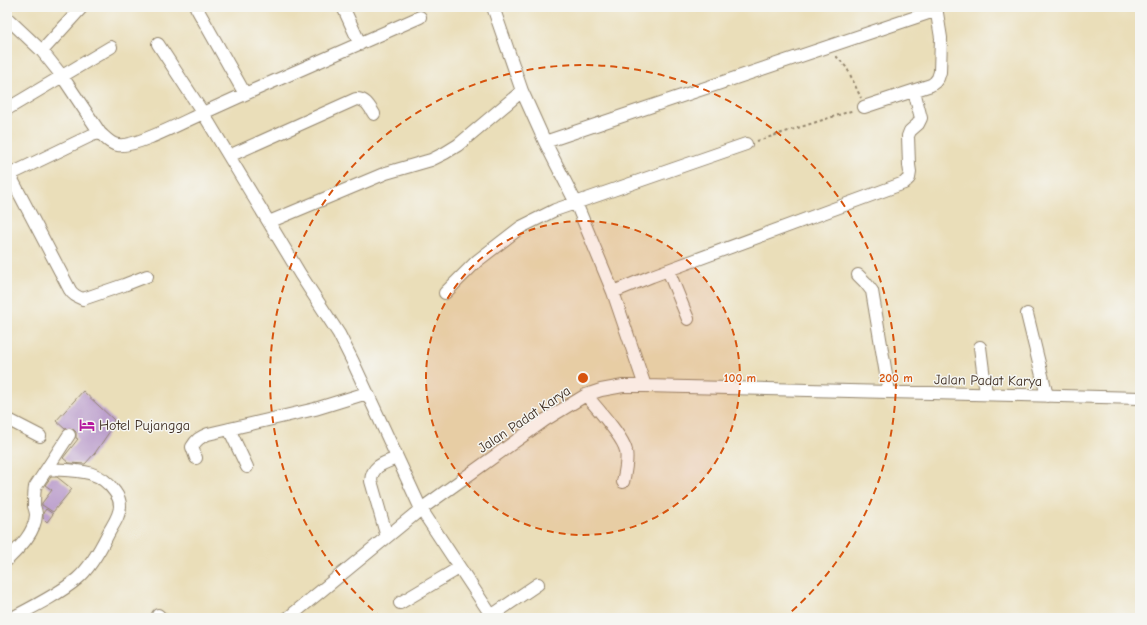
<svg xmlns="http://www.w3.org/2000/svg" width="1147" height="625" font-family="'Comic Neue',sans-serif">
  <rect width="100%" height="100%" fill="#f6f6f2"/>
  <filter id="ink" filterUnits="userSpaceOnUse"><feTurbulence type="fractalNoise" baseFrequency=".025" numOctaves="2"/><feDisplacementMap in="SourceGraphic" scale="8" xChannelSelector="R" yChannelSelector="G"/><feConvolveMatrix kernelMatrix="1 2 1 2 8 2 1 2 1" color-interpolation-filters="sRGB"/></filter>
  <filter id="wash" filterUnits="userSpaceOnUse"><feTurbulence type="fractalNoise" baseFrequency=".012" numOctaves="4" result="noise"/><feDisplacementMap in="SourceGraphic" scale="16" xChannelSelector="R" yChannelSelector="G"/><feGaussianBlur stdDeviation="0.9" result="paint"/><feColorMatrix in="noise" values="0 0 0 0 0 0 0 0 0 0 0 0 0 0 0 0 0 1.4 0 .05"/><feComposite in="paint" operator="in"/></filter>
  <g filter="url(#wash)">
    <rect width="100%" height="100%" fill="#eadeb9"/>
    <g id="blocks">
      <!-- building -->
      <path fill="#bea2ce" d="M 83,391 L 114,420 L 112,428 L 95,453 L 85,464 L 69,463 L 63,458 L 78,439 L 76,438 L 76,432 L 73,429 L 70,428 L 65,429 L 56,421 Z
        M 51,477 L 57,477 L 72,489 L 53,512 L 42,505 L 42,503 L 52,490 L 45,485 Z
        M 46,509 L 53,514 L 47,522 L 43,518 L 43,513 Z"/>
    </g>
  </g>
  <g filter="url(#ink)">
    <use href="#blocks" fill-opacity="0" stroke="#92846c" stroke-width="1"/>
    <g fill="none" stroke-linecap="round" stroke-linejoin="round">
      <defs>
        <path id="minor" d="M 82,7 L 42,51 L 62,76 L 100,133
          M 196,7 L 245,94
          M 343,7 L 360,44
          M 7,18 L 42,51
          M 158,44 L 203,113 L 245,94 L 420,17
          M 522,91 L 545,142 L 576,203 L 613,292 L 645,386
          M 864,107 L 931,85 L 935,82 L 938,78 L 940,72 L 941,38 L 936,7
          M 7,109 L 111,47
          M 545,142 L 937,10
          M 229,156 L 356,99 C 366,99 369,106 374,114
          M 7,170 L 70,290 C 73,295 77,297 83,299 L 124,285 L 147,276
          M 7,176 L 92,135 L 100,133 C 106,138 110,144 118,145 C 135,148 185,121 203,113 L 300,274 L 339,334 L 353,362 L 421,509 L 493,618
          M 269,222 L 386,173 L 431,160 L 445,153 L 458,145 L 522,91 L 493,7
          M 668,270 L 688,319
          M 858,275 L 865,282 L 872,291 L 889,392
          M 613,292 L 652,276 L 904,183 L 909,178 L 910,172 L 909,165 L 908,136 L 910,131 L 918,124 L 921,118 L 914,91
          M 445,293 L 477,261 L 521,227 L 555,210 L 746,144
          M 1027,314 L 1047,396
          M 980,347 L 986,394
          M 586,395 C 596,407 624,438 626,451 C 628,461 625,473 623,482
          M 7,419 L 40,436
          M 229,429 L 247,467
          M 196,458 L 192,447 C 196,440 200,437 208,434 L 315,409 L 367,393
          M 387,537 L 371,481 C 372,465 385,463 397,458
          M 7,560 C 19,548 35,533 36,515 C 36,512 35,509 34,506 C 34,499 34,493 35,487 L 69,435
          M 400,603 L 459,568
          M 158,615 L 161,618
          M 491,616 L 538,584
          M 12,618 C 33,607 59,594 77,579 C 89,569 101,548 108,534 C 112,526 120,516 120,506 C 120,502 118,496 115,492 C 98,467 73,471 47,469
          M 288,618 L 421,509 L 545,420 L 586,395 L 601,390 L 623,386 L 645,386 L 1140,398"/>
      </defs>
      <!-- minor casing -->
      <use href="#minor" stroke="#92846c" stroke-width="14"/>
      <!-- path -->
      <path stroke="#92846c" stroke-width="2" stroke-dasharray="3 3" stroke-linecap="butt" d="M 836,56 L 847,68 L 861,98
        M 757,141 L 854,110"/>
      <!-- minor -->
      <use href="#minor" stroke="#fff" stroke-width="12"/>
    </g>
  </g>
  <!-- distance rings -->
  <circle cx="583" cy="378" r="157" fill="#d7540e" fill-opacity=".12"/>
  <g fill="none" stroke="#d7540e" stroke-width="2" stroke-dasharray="7 5">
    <circle cx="583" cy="378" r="157"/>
    <path d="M382 618A313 313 0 1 1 784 618"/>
  </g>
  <!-- icons -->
  <defs>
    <symbol id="hotel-bare" viewBox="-9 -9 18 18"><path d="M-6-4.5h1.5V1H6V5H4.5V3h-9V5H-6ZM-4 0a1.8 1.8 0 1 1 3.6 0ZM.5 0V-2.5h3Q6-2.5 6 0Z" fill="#b5179e" stroke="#f6f6f2" stroke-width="2.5" paint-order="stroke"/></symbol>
  </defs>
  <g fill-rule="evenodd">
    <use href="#hotel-bare" x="76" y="414" width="22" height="22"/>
  </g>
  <g text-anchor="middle" stroke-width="3" stroke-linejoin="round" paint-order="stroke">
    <!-- street labels -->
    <g font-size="14" fill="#3b2a1e" stroke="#f6f6f2">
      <text transform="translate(988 380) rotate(1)" y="5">Jalan Padat Karya</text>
      <text transform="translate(524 419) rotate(-34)" y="5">Jalan Padat Karya</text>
    </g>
    <!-- poi labels -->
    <g font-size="14" fill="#3b2a1e" stroke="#f6f6f2" text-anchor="start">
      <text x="99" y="430">Hotel Pujangga</text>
    </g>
  </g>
  <circle cx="583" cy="378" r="6" fill="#d7540e" stroke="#f6f6f2" stroke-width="2"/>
  <g font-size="12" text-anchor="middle" font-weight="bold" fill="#d7540e" stroke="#f6f6f2" stroke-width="3" stroke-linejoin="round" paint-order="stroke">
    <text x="740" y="382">100 m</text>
    <text x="896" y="382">200 m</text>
  </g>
  <!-- margin -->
  <rect width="1147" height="625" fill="none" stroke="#f6f6f2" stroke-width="24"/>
</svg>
